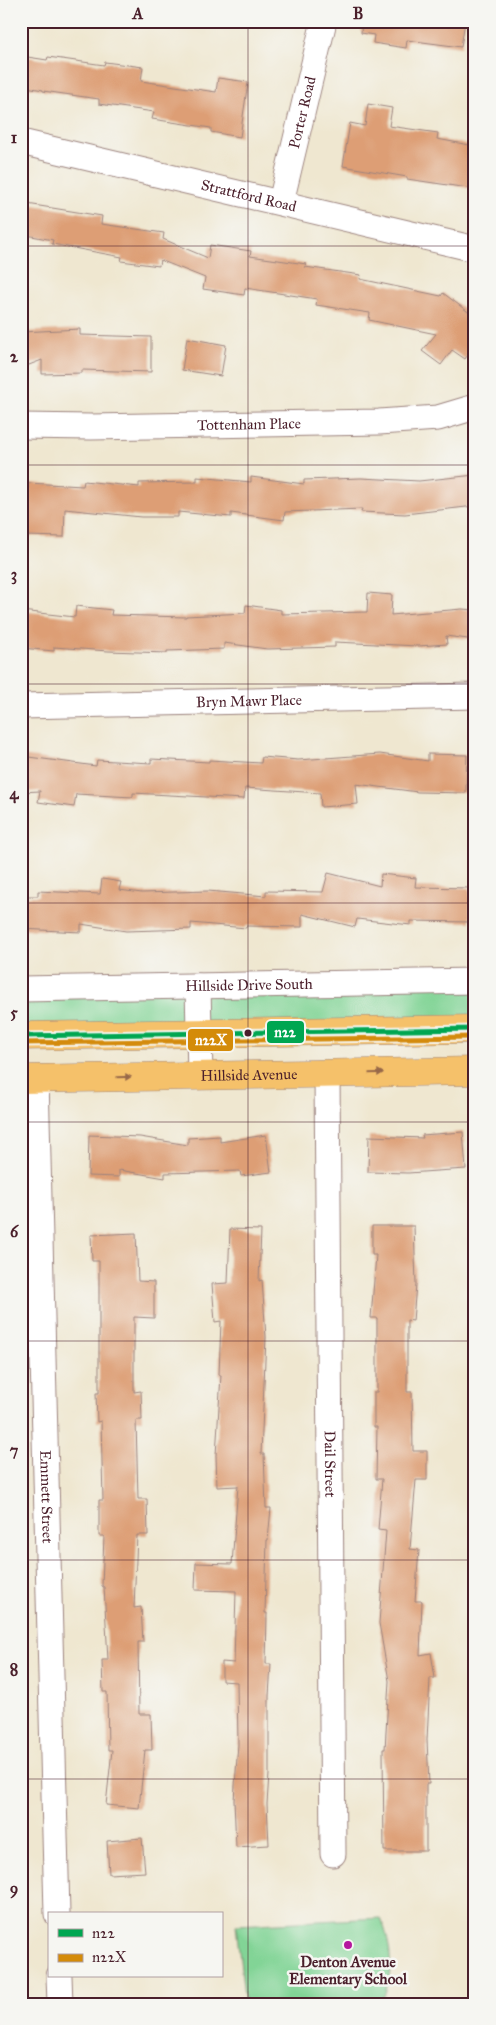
<svg xmlns="http://www.w3.org/2000/svg" width="496" height="2025" font-family="'IM FELL Great Primer',serif">
  <rect width="100%" height="100%" fill="#f6f6f2"/>
  <filter id="ink" filterUnits="userSpaceOnUse"><feTurbulence type="fractalNoise" baseFrequency=".02" numOctaves="2"/><feDisplacementMap in="SourceGraphic" scale="10" xChannelSelector="R" yChannelSelector="G"/><feConvolveMatrix kernelMatrix="1 2 1 2 8 2 1 2 1" color-interpolation-filters="sRGB"/></filter>
  <filter id="wash" filterUnits="userSpaceOnUse"><feTurbulence type="fractalNoise" baseFrequency=".0096" numOctaves="4" result="noise"/><feDisplacementMap in="SourceGraphic" scale="20" xChannelSelector="R" yChannelSelector="G"/><feGaussianBlur stdDeviation="1.12" result="paint"/><feColorMatrix in="noise" values="0 0 0 0 0 0 0 0 0 0 0 0 0 0 0 0 0 1.4 0 .05"/><feComposite in="paint" operator="in"/></filter>
  <g filter="url(#wash)">
    <rect width="100%" height="100%" fill="#efe7d0"/>
    <!-- green -->
    <path fill="#82d496" stroke="#667a60" d="M 475,981 L 475,1029 L 21,1036 L 21,988 Z
      M 381,1918 C 392,1946 395,1976 380,2004 L 245,2004 L 236,1925 Z"/>
    <g id="blocks">
      <!-- building -->
      <path fill="#dd9e75" d="M 362,21 L 465,21 L 461,47 L 407,40 L 406,48 L 373,43 L 374,35 L 361,33 Z
        M 21,56 L 47,60 L 48,57 L 104,65 L 105,62 L 143,67 L 141,81 L 216,92 L 218,78 L 248,82 L 240,137 L 211,132 L 211,128 L 152,119 L 154,112 L 99,104 L 99,99 L 43,91 L 43,90 L 21,86 Z
        M 368,104 L 392,108 L 389,126 L 438,133 L 437,139 L 475,146 L 475,189 L 407,179 L 407,177 L 343,166 L 350,123 L 365,126 Z
        M 21,203 L 102,216 L 101,224 L 164,233 L 163,239 L 208,258 L 210,245 L 251,251 L 250,256 L 306,264 L 305,267 L 361,275 L 360,279 L 441,296 L 443,293 L 475,317 L 475,345 L 465,359 L 452,350 L 441,365 L 422,351 L 436,334 L 369,320 L 370,313 L 316,305 L 317,299 L 245,288 L 244,295 L 203,289 L 205,278 L 160,260 L 159,266 L 121,261 L 122,257 L 52,244 L 53,240 L 21,234 Z
        M 80,329 L 80,335 L 151,337 L 151,372 L 82,370 L 82,373 L 42,374 L 42,360 L 21,368 L 21,332 Z
        M 187,338 L 226,345 L 221,376 L 182,370 Z
        M 475,475 L 475,506 L 405,514 L 361,512 L 362,509 L 285,512 L 284,520 L 231,513 L 231,517 L 178,512 L 178,517 L 141,517 L 65,509 L 64,537 L 26,536 L 28,483 L 83,486 L 84,481 L 139,487 L 139,483 L 197,482 L 197,477 L 251,482 L 251,477 L 304,484 L 304,480 L 361,478 L 419,481 Z
        M 368,593 L 392,595 L 391,615 L 462,609 L 475,610 L 475,640 L 446,636 L 447,644 L 418,646 L 335,642 L 335,647 L 267,649 L 224,643 L 224,649 L 167,651 L 167,653 L 108,651 L 54,647 L 54,651 L 21,648 L 21,611 L 75,617 L 76,606 L 112,610 L 111,615 L 186,617 L 186,616 L 245,613 L 246,605 L 281,610 L 281,614 L 367,612 Z
        M 380,754 L 428,761 L 428,754 L 467,755 L 466,793 L 418,792 L 356,784 L 358,804 L 321,807 L 320,793 L 245,788 L 244,799 L 133,793 L 133,797 L 76,794 L 74,807 L 38,802 L 40,791 L 21,792 L 21,756 L 96,766 L 97,760 L 151,763 L 151,759 L 209,762 L 209,760 L 261,763 L 262,757 L 298,760 Z
        M 328,873 L 380,886 L 381,874 L 416,878 L 415,887 L 470,888 L 470,922 L 411,921 L 411,925 L 357,919 L 355,927 L 302,914 L 302,927 L 246,926 L 246,928 L 191,923 L 191,929 L 126,931 L 81,924 L 81,932 L 21,929 L 21,896 L 38,896 L 38,891 L 100,894 L 102,879 L 121,882 L 119,890 L 142,893 L 208,891 L 266,896 L 266,891 L 323,892 Z
        M 463,1132 L 466,1169 L 408,1173 L 368,1172 L 369,1136 L 423,1138 L 422,1135 Z
        M 89,1135 L 140,1137 L 188,1145 L 188,1138 L 220,1136 L 220,1142 L 266,1135 L 271,1172 L 241,1176 L 240,1171 L 165,1173 L 165,1178 L 119,1170 L 119,1177 L 88,1176 Z
        M 372,1226 L 414,1226 L 416,1284 L 413,1321 L 407,1320 L 407,1392 L 412,1392 L 413,1451 L 427,1451 L 427,1480 L 416,1480 L 410,1549 L 419,1550 L 415,1601 L 422,1601 L 420,1655 L 431,1653 L 435,1678 L 430,1678 L 427,1740 L 429,1784 L 426,1784 L 426,1851 L 384,1851 L 383,1749 L 385,1749 L 389,1681 L 379,1623 L 386,1531 L 378,1530 L 382,1479 L 376,1479 L 377,1427 L 374,1427 L 374,1392 L 377,1392 L 377,1318 L 371,1318 L 376,1255 L 372,1255 Z
        M 230,1229 L 261,1230 L 259,1281 L 262,1280 L 266,1337 L 261,1454 L 264,1454 L 266,1508 L 271,1508 L 268,1540 L 267,1540 L 265,1613 L 267,1613 L 266,1664 L 271,1664 L 269,1696 L 269,1774 L 267,1804 L 269,1845 L 236,1847 L 234,1800 L 238,1744 L 237,1682 L 222,1681 L 222,1662 L 234,1663 L 236,1591 L 195,1590 L 196,1563 L 232,1564 L 238,1486 L 217,1487 L 216,1455 L 221,1375 L 219,1375 L 221,1321 L 215,1322 L 212,1284 L 228,1283 Z
        M 136,1233 L 138,1281 L 154,1282 L 154,1318 L 134,1317 L 134,1392 L 141,1391 L 142,1420 L 136,1420 L 138,1499 L 147,1499 L 148,1535 L 137,1535 L 134,1608 L 141,1607 L 143,1642 L 138,1642 L 139,1714 L 151,1714 L 152,1750 L 145,1750 L 139,1808 L 106,1805 L 112,1750 L 108,1750 L 107,1692 L 103,1692 L 102,1660 L 108,1660 L 104,1587 L 102,1586 L 104,1536 L 99,1536 L 99,1500 L 103,1500 L 101,1421 L 97,1422 L 96,1393 L 99,1393 L 99,1261 L 92,1261 L 91,1235 Z
        M 142,1838 L 145,1872 L 109,1874 L 107,1841 Z"/>
    </g>
  </g>
  <g filter="url(#ink)">
    <use href="#blocks" fill-opacity="0" stroke="#9c837e" stroke-width="1"/>
    <g fill="none" stroke-linecap="round" stroke-linejoin="round">
      <defs>
        <g id="minor">
          <path id="s1" d="M 21,142 L 475,249"/>
          <path id="s2" d="M 281,202 L 324,21"/>
          <path id="s3" d="M 21,426 L 91,427 L 379,422 L 438,418 L 475,407"/>
          <path id="s4" d="M 21,706 L 475,696"/>
          <path d="M 198,986 L 200,1076"/>
          <path id="s5" d="M 21,989 L 475,981"/>
          <path id="s6" d="M 327,1074 L 333,1854"/>
          <path id="s7" d="M 36,1079 L 57,1914"/>
          <path d="M 59,1976 L 60,2004"/>
        </g>
        <g id="major">
          <path d="M 21,1036 L 475,1029"/>
          <path id="s8" d="M 21,1079 L 475,1071"/>
        </g>
      </defs>
      <!-- minor casing -->
      <use href="#minor" stroke="#9c837e" stroke-width="27"/>
      <!-- major casing -->
      <use href="#major" stroke="#9c837e" stroke-width="29"/>
      <!-- minor -->
      <use href="#minor" stroke="#fff" stroke-width="25"/>
      <!-- major -->
      <use href="#major" stroke="#f5c16b" stroke-width="28"/>
      <defs>
        <path id="bus-1" d="M 21,1036 L 475,1029"/>
        <path id="bus-2" d="M 21,1043 L 475,1037"/>
      </defs>
      <!-- bus-1 casing -->
      <use href="#bus-1" stroke="#f6f6f2" stroke-width="9"/>
      <!-- bus-2 casing -->
      <use href="#bus-2" stroke="#f6f6f2" stroke-width="9"/>
      <!-- bus-1 -->
      <use href="#bus-1" stroke="#00a651" stroke-width="5"/>
      <!-- bus-2 -->
      <use href="#bus-2" stroke="#d48b09" stroke-width="5"/>
    </g>
    <!-- one-way arrows -->
    <defs><path id="oneway-solid" d="M-6-.8H1V-3.2L6.5 0L1 3.2V.8H-6Z" transform="scale(1.25)"/></defs>
    <g fill="#976848">
      <use href="#oneway-solid" transform="translate(376 1073) rotate(-1)"/>
      <use href="#oneway-solid" transform="translate(124 1077) rotate(-1)"/>
    </g>
  </g>
  <!-- grid -->
  <path fill="none" stroke="#4a1f2b" stroke-width="1" stroke-opacity="0.55" d="M 248,21 L 248,2004M 21,246 L 475,246M 21,465 L 475,465M 21,684 L 475,684M 21,903 L 475,903M 21,1122 L 475,1122M 21,1341 L 475,1341M 21,1560 L 475,1560M 21,1779 L 475,1779"/>
  <!-- markers -->
  <circle fill="#4a1f2b" stroke="#f6f6f2" stroke-width="2" cx="248" cy="1033" r="4.5"/>
  <circle fill="#b5179e" stroke="#f6f6f2" stroke-width="2" cx="348" cy="1945" r="5"/>
  <g text-anchor="middle" stroke-width="5" stroke-linejoin="round" paint-order="stroke">
    <!-- street labels -->
    <g font-size="15" fill="#4a1f2b" stroke="#f6f6f2">
      <text dy="5" stroke="none"><textPath href="#s2" startOffset="92">Porter Road</textPath></text>
      <text dy="5" stroke="none"><textPath href="#s1" startOffset="234">Strattford Road</textPath></text>
      <text dy="5" stroke="none"><textPath href="#s3" startOffset="228">Tottenham Place</textPath></text>
      <text dy="5" stroke="none"><textPath href="#s4" startOffset="228">Bryn Mawr Place</textPath></text>
      <text dy="5" stroke="none"><textPath href="#s5" startOffset="228">Hillside Drive South</textPath></text>
      <text dy="5" stroke="none"><textPath href="#s8" startOffset="228">Hillside Avenue</textPath></text>
      <text dy="5" stroke="none"><textPath href="#s6" startOffset="390">Dail Street</textPath></text>
      <text dy="5" stroke="none"><textPath href="#s7" startOffset="418">Emmett Street</textPath></text>
    </g>
    <!-- poi labels -->
    <g font-size="15" font-weight="bold" fill="#4a1f2b" stroke="#f6f6f2">
      <text x="348" y="1967">Denton Avenue<tspan x="348" dy="17">Elementary School</tspan></text>
    </g>
  </g>
  <g stroke="#f6f6f2" stroke-width="2">
    <rect x="266" y="1020" width="39" height="24" rx="5" fill="#00a651"/>
    <rect x="187" y="1028" width="47" height="24" rx="5" fill="#d48b09"/>
  </g>
  <g font-size="14" text-anchor="middle" font-weight="bold" fill="#fff">
    <text x="285" y="1037">n22</text>
    <text x="211" y="1045">n22X</text>
  </g>
  <!-- margin -->
  <rect width="496" height="2025" fill="none" stroke="#f6f6f2" stroke-width="55"/>
  <!-- legend -->
  <rect x="48" y="1912" width="175" height="65" fill="#f6f6f2" stroke="#b1a0a2"/>
  <rect x="58" y="1929" width="25" height="8" fill="#00a651" stroke="#b1a0a2"/>
  <text x="92" y="1938" font-size="15" fill="#4a1f2b">n22</text>
  <rect x="58" y="1954" width="25" height="8" fill="#d48b09" stroke="#b1a0a2"/>
  <text x="92" y="1962" font-size="15" fill="#4a1f2b">n22X</text>
  <rect x="28" y="28" width="440" height="1970" fill="none" stroke="#4a1f2b" stroke-width="2"/>
  <g font-size="16" text-anchor="middle" font-weight="bold" fill="#4a1f2b">
    <text x="138" y="19">A</text>
    <text x="358" y="19">B</text>
    <text x="14" y="143">1</text>
    <text x="14" y="362">2</text>
    <text x="14" y="580">3</text>
    <text x="14" y="799">4</text>
    <text x="14" y="1018">5</text>
    <text x="14" y="1237">6</text>
    <text x="14" y="1456">7</text>
    <text x="14" y="1675">8</text>
    <text x="14" y="1894">9</text>
  </g>
</svg>
